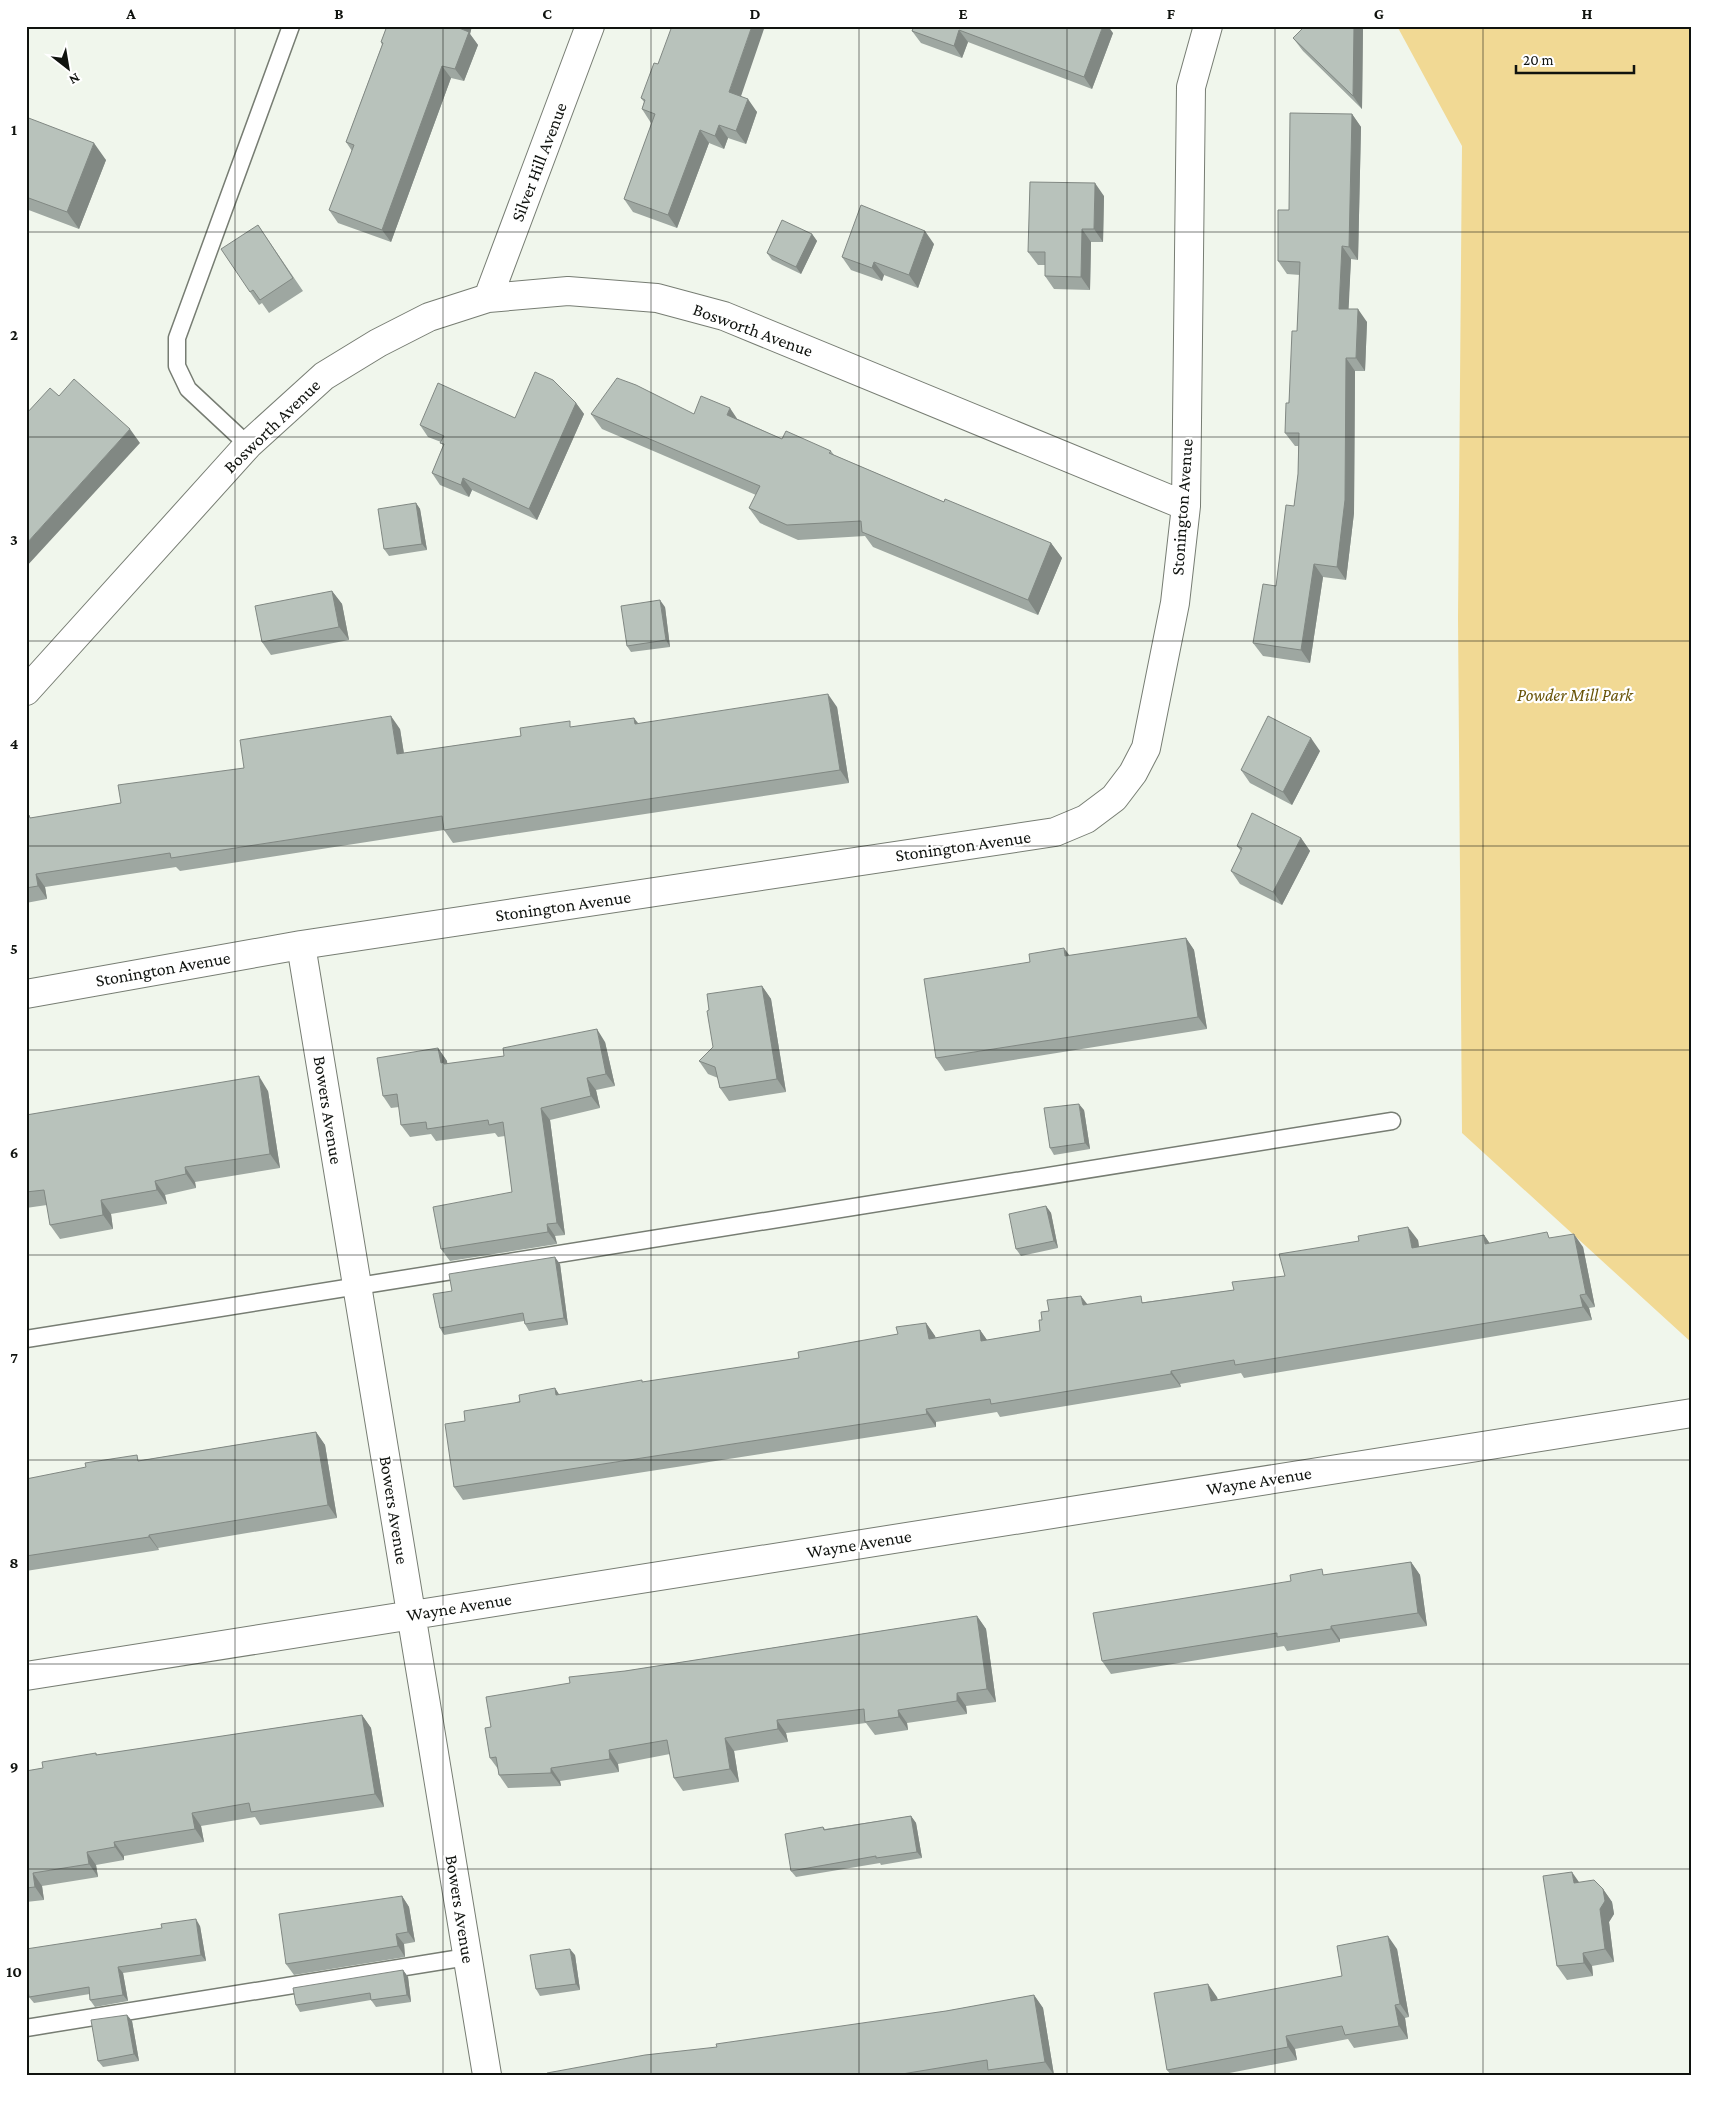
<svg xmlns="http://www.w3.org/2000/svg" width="1718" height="2101" font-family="'Crimson Pro',serif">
  <rect width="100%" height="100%" fill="#f0f6ec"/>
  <!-- green -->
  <path fill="#f1d994" d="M 1397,26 L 1692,26 L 1692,1343 L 1462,1133 L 1458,618 L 1462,146 Z"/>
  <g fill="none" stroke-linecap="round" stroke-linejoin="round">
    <defs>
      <path id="service" d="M 248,445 L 188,389 L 177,366 L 177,338 L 291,26
        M 26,1339 L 1392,1121
        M 26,2028 L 467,1957"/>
      <path id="minor" d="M 488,298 L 590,26
        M 26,691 L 248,445 L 324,376 L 378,343 L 429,317 L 488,298 L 568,291 L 657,298 L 724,316 L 1186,506
        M 301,945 L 487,2075
        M 26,994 L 301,945 L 1055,832 L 1086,819 L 1114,798 L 1133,773 L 1146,748 L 1175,603 L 1186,506 L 1191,87 L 1208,26
        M 26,1676 L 1692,1413"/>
    </defs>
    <!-- service casing -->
    <use href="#service" stroke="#777d73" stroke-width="19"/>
    <!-- minor casing -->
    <use href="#minor" stroke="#777d73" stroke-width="30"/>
    <!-- service -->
    <use href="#service" stroke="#fff" stroke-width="16"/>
    <!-- minor -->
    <use href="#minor" stroke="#fff" stroke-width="28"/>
  </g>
  <!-- wall -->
  <path fill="#9ea7a1" d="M 387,26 L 472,26 L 470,34 L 478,45 L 464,81 L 451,78 L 391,242 L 338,223 L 329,210 L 352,151 L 346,142 L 382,45 L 381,42 Z
    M 914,26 L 1113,33 L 1092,89 L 968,42 L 962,58 L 921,43 L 912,31 Z
    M 1305,26 L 1363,26 L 1362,109 L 1303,51 L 1293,38 Z
    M 658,64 L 741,96 L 757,112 L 746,144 L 728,138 L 724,149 L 709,143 L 677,228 L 633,212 L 624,199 L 652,123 L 651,123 L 642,109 L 644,102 L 641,98 Z
    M 1352,114 L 1361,127 L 1358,260 L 1351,259 L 1348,309 L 1367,322 L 1365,371 L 1355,371 L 1354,513 L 1346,580 L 1323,577 L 1310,663 L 1263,656 L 1253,643 L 1276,586 L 1294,506 L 1298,474 L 1298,446 L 1295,446 L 1285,433 L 1297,331 L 1300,275 L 1287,274 L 1278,261 L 1289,210 Z
    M 26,117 L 106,160 L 79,229 L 26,209 Z
    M 1104,196 L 1103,242 L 1091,242 L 1090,290 L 1054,289 L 1045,276 L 1045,265 L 1038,265 L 1028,252 Z
    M 258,225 L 303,291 L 269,313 L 262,303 L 259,305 L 250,292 Z
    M 812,234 L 817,241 L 801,274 L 772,260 L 767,253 Z
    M 934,244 L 918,288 L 884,275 L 882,281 L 851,270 L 842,257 Z
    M 576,403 L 584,414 L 537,520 L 472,490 L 469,497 L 440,485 L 432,473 L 443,446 L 441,442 L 428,437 L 420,425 L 515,418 Z
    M 591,414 L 694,414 L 738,419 L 782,439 L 831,451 L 834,455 L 944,502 L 1051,543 L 1062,558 L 1038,615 L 873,547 L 865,536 L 798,540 L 760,523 L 749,508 L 756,495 L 602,429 Z
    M 416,503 L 420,509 L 427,550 L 389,556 L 384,549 Z
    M 332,591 L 342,604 L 349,640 L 271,655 L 262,642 Z
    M 665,607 L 670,647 L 631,652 L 627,646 Z
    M 837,707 L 849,783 L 453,843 L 444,830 L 180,871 L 176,867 L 45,887 L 47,899 L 26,903 L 26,816 L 31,818 L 121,803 L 244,768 L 400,729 L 404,753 L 521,736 L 574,727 L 634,718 L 639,724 Z
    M 1320,751 L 1292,805 L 1250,783 L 1241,770 Z
    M 1301,838 L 1310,851 L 1282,905 L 1240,884 L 1231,871 L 1241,851 L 1237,846 Z
    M 1186,938 L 1194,950 L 1207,1029 L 945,1071 L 936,1058 L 1069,956 Z
    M 762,986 L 771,999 L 786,1092 L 729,1101 L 720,1088 L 718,1078 L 708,1074 L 699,1061 L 713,1047 Z
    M 605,1042 L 615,1086 L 596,1090 L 600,1108 L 550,1120 L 565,1235 L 555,1236 L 557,1244 L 450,1261 L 441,1249 L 512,1192 L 505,1136 L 498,1137 L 495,1133 L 436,1141 L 431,1134 L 410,1137 L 401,1125 L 399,1107 L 391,1108 L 383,1096 L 438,1048 L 447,1061 L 447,1064 Z
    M 268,1091 L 280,1168 L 195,1182 L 196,1188 L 165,1195 L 167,1204 L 111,1214 L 113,1229 L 60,1239 L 50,1225 L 47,1205 L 26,1208 L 26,1115 Z
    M 1084,1110 L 1090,1149 L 1054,1155 L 1050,1148 Z
    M 1046,1206 L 1051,1213 L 1058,1248 L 1021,1256 L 1016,1249 Z
    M 1484,1235 L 1490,1244 L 1551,1238 L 1583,1247 L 1595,1307 L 1589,1308 L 1592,1320 L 1244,1378 L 1241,1373 L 1180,1384 L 1181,1387 L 1000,1417 L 997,1412 L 936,1422 L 936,1427 L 463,1500 L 454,1487 L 465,1421 L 555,1388 L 559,1395 L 799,1358 L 898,1334 L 926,1323 L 935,1336 L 936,1338 L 980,1330 L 987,1340 L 1040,1331 L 1042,1320 L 1049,1311 L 1088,1305 L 1145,1302 L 1234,1290 L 1285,1276 L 1418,1240 L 1419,1247 Z
    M 560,1264 L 568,1325 L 529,1331 L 525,1324 L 524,1321 L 444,1335 L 440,1328 L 452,1291 Z
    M 316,1432 L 325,1445 L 337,1518 L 158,1548 L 159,1550 L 26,1571 L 26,1479 Z
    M 1411,1562 L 1420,1575 L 1427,1626 L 1340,1639 L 1340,1642 L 1287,1651 L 1284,1646 L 1111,1674 L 1102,1661 L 1291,1581 L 1326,1575 Z
    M 977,1616 L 986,1629 L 996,1702 L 966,1706 L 967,1714 L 907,1723 L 908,1730 L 875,1735 L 866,1723 L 786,1733 L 788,1742 L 734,1751 L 739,1782 L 683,1791 L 674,1778 L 670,1754 L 618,1764 L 619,1772 L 560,1781 L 561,1786 L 508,1788 L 499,1775 L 498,1769 L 490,1758 L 491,1727 L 570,1683 L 625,1671 Z
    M 362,1715 L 371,1728 L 384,1807 L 260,1825 L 255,1817 L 201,1826 L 204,1842 L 124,1856 L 124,1860 L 96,1865 L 98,1877 L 42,1886 L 44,1900 L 26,1902 L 26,1771 L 43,1768 L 96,1753 L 97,1755 Z
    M 911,1816 L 916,1823 L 922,1858 L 881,1865 L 880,1863 L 796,1877 L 791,1871 L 823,1827 L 825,1829 Z
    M 1580,1882 L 1603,1889 L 1612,1902 L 1614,1914 L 1609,1922 L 1614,1962 L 1592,1966 L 1593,1976 L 1567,1980 L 1557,1966 Z
    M 402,1896 L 409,1907 L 415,1942 L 404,1944 L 405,1957 L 294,1975 L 286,1964 Z
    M 200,1926 L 206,1961 L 123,1973 L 128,2001 L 95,2007 L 90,2000 L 90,1994 L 34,2003 L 29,1997 Z
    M 1397,1949 L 1409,2017 L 1405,2018 L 1408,2039 L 1354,2048 L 1348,2039 L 1295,2049 L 1297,2060 L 1219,2075 L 1171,2075 L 1167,2070 L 1217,1997 L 1218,2000 L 1342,1976 Z
    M 575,1955 L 580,1990 L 540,1996 L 536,1989 Z
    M 403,1970 L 408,1977 L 411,2002 L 376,2007 L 371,2000 L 300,2012 L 296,2005 Z
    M 1034,1995 L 1043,2008 L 1054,2075 L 547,2075 L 946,2011 Z
    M 127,2015 L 132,2021 L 139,2061 L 103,2067 L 98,2061 Z"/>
  <!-- shaded-wall -->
  <path fill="#818883" d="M 460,26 L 472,26 L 470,34 L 478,45 L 464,81 L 455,69 Z
    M 752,26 L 765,26 L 738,105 L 729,92 Z
    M 1103,26 L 1108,26 L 1113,33 L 1092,89 L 1084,77 Z
    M 1354,26 L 1363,26 L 1362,109 L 1353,96 Z
    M 959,30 L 968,42 L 962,58 L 954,46 Z
    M 442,66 L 451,78 L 391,242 L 382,230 Z
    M 748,99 L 757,112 L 746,144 L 736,131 Z
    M 1352,114 L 1361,127 L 1358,260 L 1349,247 Z
    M 719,125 L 728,138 L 724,149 L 715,136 Z
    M 700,130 L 709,143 L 677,228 L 668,215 Z
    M 94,143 L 106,160 L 79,229 L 67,212 Z
    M 1095,183 L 1104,196 L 1103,242 L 1094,229 Z
    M 1082,229 L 1091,242 L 1090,290 L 1081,277 Z
    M 925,231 L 934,244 L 918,288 L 909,275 Z
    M 812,234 L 817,241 L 801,274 L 796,267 Z
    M 1342,246 L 1351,259 L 1348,322 L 1339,309 Z
    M 874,262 L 884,275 L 882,281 L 872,268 Z
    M 1358,309 L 1367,322 L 1365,371 L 1356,358 Z
    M 1346,358 L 1355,371 L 1354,513 L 1346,580 L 1337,567 Z
    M 576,403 L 584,414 L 537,520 L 529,509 Z
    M 730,408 L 740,423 L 727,415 Z
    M 130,429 L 140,443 L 26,567 L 26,544 Z
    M 463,478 L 472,490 L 469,497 L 461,485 Z
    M 416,503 L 420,509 L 427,550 L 422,544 Z
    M 1051,543 L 1062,558 L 1038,615 L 1028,600 Z
    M 1314,564 L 1323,577 L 1310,663 L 1301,650 Z
    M 332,591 L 342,604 L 349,640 L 339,627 Z
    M 660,600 L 665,607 L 670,647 L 666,640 Z
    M 828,694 L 837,707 L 849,783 L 840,770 Z
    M 391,716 L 400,729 L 406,767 L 397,754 Z
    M 634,718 L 643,731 L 635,724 Z
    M 1311,738 L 1320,751 L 1292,805 L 1283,792 Z
    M 1301,838 L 1310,851 L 1282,905 L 1273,892 Z
    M 36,874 L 45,887 L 47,899 L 38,886 Z
    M 1186,938 L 1194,950 L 1207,1029 L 1198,1017 Z
    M 1064,948 L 1073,960 L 1065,956 Z
    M 762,986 L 771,999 L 786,1092 L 777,1079 Z
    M 597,1029 L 605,1042 L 615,1086 L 606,1074 Z
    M 438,1048 L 447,1061 L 448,1069 L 441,1063 Z
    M 259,1076 L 268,1091 L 280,1168 L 270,1154 Z
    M 587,1078 L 596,1090 L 600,1108 L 591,1096 Z
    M 1079,1104 L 1084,1110 L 1090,1149 L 1085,1143 Z
    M 541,1108 L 550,1120 L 565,1235 L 557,1223 Z
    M 185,1167 L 195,1182 L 196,1188 L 186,1174 Z
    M 155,1181 L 165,1195 L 167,1204 L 157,1190 Z
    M 101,1200 L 111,1214 L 113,1229 L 103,1215 Z
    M 1046,1206 L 1051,1213 L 1058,1248 L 1054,1241 Z
    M 547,1224 L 555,1236 L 557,1244 L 548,1232 Z
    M 1408,1227 L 1418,1240 L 1421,1261 L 1412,1248 Z
    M 1574,1234 L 1583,1247 L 1595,1307 L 1586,1294 Z
    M 1484,1235 L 1493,1248 L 1485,1244 Z
    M 555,1257 L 560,1264 L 568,1325 L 564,1318 Z
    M 1580,1295 L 1589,1308 L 1592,1320 L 1583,1307 Z
    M 1081,1296 L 1091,1309 L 1083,1305 Z
    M 926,1323 L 935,1336 L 938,1352 L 929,1339 Z
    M 980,1330 L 989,1343 L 981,1341 Z
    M 1171,1371 L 1180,1384 L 1181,1387 L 1171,1374 Z
    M 555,1388 L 564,1402 L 556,1395 Z
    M 926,1409 L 936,1422 L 936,1427 L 927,1414 Z
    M 316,1432 L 325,1445 L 337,1518 L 328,1505 Z
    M 149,1535 L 158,1548 L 159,1550 L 149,1537 Z
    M 1411,1562 L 1420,1575 L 1427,1626 L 1418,1613 Z
    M 977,1616 L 986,1629 L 996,1702 L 987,1689 Z
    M 1331,1626 L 1340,1639 L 1340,1642 L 1331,1629 Z
    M 957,1693 L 966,1706 L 967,1714 L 957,1701 Z
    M 898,1710 L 907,1723 L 908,1730 L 899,1717 Z
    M 362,1715 L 371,1728 L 384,1807 L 375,1794 Z
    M 777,1720 L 786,1733 L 788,1742 L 778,1729 Z
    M 725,1738 L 734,1751 L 739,1782 L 730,1769 Z
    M 609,1750 L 618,1764 L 619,1772 L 610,1759 Z
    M 551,1768 L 560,1781 L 561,1786 L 551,1773 Z
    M 192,1813 L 201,1826 L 204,1842 L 195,1829 Z
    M 911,1816 L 916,1823 L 922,1858 L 917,1852 Z
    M 114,1842 L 124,1856 L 124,1860 L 115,1847 Z
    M 87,1852 L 96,1865 L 98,1877 L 89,1864 Z
    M 1572,1872 L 1581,1885 L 1574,1883 Z
    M 33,1873 L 42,1886 L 44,1900 L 35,1887 Z
    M 1603,1889 L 1612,1902 L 1614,1914 L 1609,1922 L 1614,1962 L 1605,1949 L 1600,1909 Z
    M 402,1896 L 409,1907 L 415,1942 L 408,1932 Z
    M 196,1919 L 200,1926 L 206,1961 L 201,1955 Z
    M 396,1934 L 404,1944 L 405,1957 L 398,1946 Z
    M 1388,1936 L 1397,1949 L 1409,2017 L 1400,2004 Z
    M 570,1949 L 575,1955 L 580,1990 L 576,1984 Z
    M 1583,1953 L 1592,1966 L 1593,1976 L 1584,1963 Z
    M 118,1967 L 123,1973 L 128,2001 L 123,1995 Z
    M 403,1970 L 408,1977 L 411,2002 L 407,1995 Z
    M 1208,1984 L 1217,1997 L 1220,2014 L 1211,2001 Z
    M 1034,1995 L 1043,2008 L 1054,2075 L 1045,2062 Z
    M 1395,2005 L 1405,2018 L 1408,2039 L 1399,2026 Z
    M 127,2015 L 132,2021 L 139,2061 L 134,2054 Z
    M 1286,2036 L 1295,2049 L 1297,2060 L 1288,2047 Z"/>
  <!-- building -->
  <path fill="#b8c2bb" stroke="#818883" d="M 387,26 L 460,26 L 459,28 L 469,32 L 455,69 L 442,66 L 382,230 L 329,210 L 354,145 L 346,142 L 383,43 L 381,42 Z
    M 672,26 L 752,26 L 729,92 L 748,99 L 736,131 L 719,125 L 715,136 L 700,130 L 668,215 L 624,199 L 655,114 L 642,109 L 645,100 L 641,98 L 654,63 L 658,64 Z
    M 914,26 L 1103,26 L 1084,77 L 959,30 L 954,46 L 912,31 Z
    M 1305,26 L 1354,26 L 1353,96 L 1293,38 Z
    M 1290,113 L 1352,114 L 1349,247 L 1342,246 L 1339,309 L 1358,309 L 1356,358 L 1346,358 L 1345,500 L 1337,567 L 1314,564 L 1301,650 L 1253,643 L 1263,584 L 1276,586 L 1286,505 L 1294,506 L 1298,474 L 1299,433 L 1285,433 L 1286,403 L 1289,403 L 1292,331 L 1297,331 L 1300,262 L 1278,261 L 1278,210 L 1289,210 Z
    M 26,117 L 94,143 L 67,212 L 26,197 Z
    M 1030,182 L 1095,183 L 1094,229 L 1082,229 L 1081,277 L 1045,276 L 1045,252 L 1028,252 Z
    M 861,205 L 925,231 L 909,275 L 874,262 L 872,268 L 842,257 Z
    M 782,220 L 812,234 L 796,267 L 767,253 Z
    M 258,225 L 293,278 L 260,300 L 253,290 L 250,292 L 221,249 Z
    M 535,372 L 553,380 L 576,403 L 529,509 L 463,478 L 461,485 L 432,473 L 444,444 L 440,443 L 444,436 L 420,425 L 438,383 L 515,418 Z
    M 617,378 L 636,385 L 694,414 L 701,396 L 730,408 L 727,415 L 782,439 L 786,431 L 831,451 L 829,453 L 944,502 L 945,499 L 1051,543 L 1028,600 L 862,532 L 861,521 L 787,525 L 749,508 L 760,486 L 591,414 Z
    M 74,379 L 130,429 L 26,544 L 26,414 L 50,388 L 59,396 Z
    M 416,503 L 422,544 L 384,549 L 378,509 Z
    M 332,591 L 339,627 L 262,642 L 255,606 Z
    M 660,600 L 666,640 L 627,646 L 621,606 Z
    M 828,694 L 840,770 L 444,830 L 442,816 L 171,858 L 170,853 L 36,874 L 38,886 L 26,888 L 26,816 L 29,815 L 30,818 L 121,803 L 118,785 L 244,768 L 240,740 L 391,716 L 397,754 L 521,736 L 520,728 L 570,721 L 570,727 L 634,718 L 635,724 Z
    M 1268,716 L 1311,738 L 1283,792 L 1241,770 Z
    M 1252,813 L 1301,838 L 1273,892 L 1231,871 L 1242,848 L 1237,846 Z
    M 1186,938 L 1198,1017 L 936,1058 L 924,979 L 1030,962 L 1029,954 L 1064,948 L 1065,956 Z
    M 762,986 L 777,1079 L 720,1088 L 715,1067 L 699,1061 L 713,1047 L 707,1011 L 709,1010 L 707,994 Z
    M 597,1029 L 606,1074 L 587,1078 L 591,1096 L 541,1108 L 557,1223 L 547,1224 L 548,1232 L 441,1249 L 433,1207 L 512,1192 L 503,1122 L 489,1125 L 488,1120 L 427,1129 L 426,1122 L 401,1125 L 397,1094 L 383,1096 L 377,1058 L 438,1048 L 441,1063 L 444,1062 L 444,1064 L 504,1056 L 503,1048 Z
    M 259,1076 L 270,1154 L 185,1167 L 186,1174 L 155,1181 L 157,1190 L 101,1200 L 103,1215 L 50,1225 L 44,1190 L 26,1192 L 26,1115 Z
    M 1079,1104 L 1085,1143 L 1050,1148 L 1044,1108 Z
    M 1046,1206 L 1054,1241 L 1016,1249 L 1009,1214 Z
    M 1408,1227 L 1412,1248 L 1484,1235 L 1485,1244 L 1547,1232 L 1549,1238 L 1574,1234 L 1586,1294 L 1580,1295 L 1583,1307 L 1235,1365 L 1234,1360 L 1171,1371 L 1171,1374 L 991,1404 L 990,1399 L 926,1409 L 927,1414 L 454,1487 L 445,1424 L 465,1421 L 464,1411 L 520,1402 L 519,1395 L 555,1388 L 556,1395 L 642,1380 L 642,1382 L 799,1358 L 798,1352 L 898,1334 L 896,1327 L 926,1323 L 929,1339 L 980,1330 L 981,1341 L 1040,1331 L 1039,1320 L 1042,1320 L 1041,1312 L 1049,1311 L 1047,1300 L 1081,1296 L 1083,1305 L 1141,1296 L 1142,1303 L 1234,1290 L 1232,1282 L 1285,1276 L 1279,1254 L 1359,1241 L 1358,1236 Z
    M 555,1257 L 564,1318 L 525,1324 L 523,1313 L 440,1328 L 433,1294 L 452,1291 L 449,1274 Z
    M 316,1432 L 328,1505 L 149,1535 L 149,1537 L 26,1556 L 26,1479 L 86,1467 L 85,1463 L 137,1455 L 138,1461 Z
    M 1411,1562 L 1418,1613 L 1331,1626 L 1331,1629 L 1277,1637 L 1277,1633 L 1102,1661 L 1093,1613 L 1291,1581 L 1290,1575 L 1322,1569 L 1323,1575 Z
    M 977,1616 L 987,1689 L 957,1693 L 957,1701 L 898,1710 L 899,1717 L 865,1722 L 864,1709 L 777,1720 L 778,1729 L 725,1738 L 730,1769 L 674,1778 L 667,1740 L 609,1750 L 610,1759 L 551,1768 L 551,1773 L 499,1775 L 496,1757 L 490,1758 L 485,1728 L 491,1727 L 486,1697 L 570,1683 L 569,1677 L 625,1671 Z
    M 362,1715 L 375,1794 L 251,1812 L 249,1803 L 192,1813 L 195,1829 L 114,1842 L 115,1847 L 87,1852 L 89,1864 L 33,1873 L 35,1887 L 26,1888 L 26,1771 L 43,1768 L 42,1762 L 96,1753 L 96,1755 Z
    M 911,1816 L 917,1852 L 876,1858 L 876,1856 L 791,1871 L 785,1834 L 823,1827 L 824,1830 Z
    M 1572,1872 L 1574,1883 L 1594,1880 L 1603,1889 L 1605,1901 L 1600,1909 L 1605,1949 L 1583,1953 L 1584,1963 L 1557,1966 L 1543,1876 Z
    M 402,1896 L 408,1932 L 396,1934 L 398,1946 L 286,1964 L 279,1914 Z
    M 196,1919 L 201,1955 L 118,1967 L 123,1995 L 90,2000 L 89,1987 L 29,1997 L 26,1977 L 26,1949 L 162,1928 L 161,1924 Z
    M 1388,1936 L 1400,2004 L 1395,2005 L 1399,2026 L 1345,2035 L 1342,2026 L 1286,2036 L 1288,2047 L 1167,2070 L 1154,1993 L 1208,1984 L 1211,2001 L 1342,1976 L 1337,1946 Z
    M 570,1949 L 576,1984 L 536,1989 L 530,1955 Z
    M 403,1970 L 407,1995 L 371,2000 L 370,1993 L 296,2005 L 293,1988 Z
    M 1034,1995 L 1045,2062 L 988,2070 L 987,2060 L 896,2075 L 547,2075 L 547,2073 L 645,2055 L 717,2047 L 716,2044 L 946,2011 Z
    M 127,2015 L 134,2054 L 98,2061 L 91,2020 Z"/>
  <!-- grid -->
  <path fill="none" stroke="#10130f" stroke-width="1" stroke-opacity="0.55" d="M 235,26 L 235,2075M 443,26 L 443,2075M 651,26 L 651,2075M 859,26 L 859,2075M 1067,26 L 1067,2075M 1275,26 L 1275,2075M 1483,26 L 1483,2075M 26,232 L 1692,232M 26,437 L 1692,437M 26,641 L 1692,641M 26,846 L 1692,846M 26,1050 L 1692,1050M 26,1255 L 1692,1255M 26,1460 L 1692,1460M 26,1664 L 1692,1664M 26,1869 L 1692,1869"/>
  <g text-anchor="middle" stroke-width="4.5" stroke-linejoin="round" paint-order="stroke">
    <!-- street labels -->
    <g font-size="18" fill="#10130f" stroke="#fff">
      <text transform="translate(539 162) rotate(-69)" y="6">Silver Hill Avenue</text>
      <text transform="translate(753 330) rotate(20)" y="6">Bosworth Avenue</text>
      <text transform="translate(272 426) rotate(-44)" y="6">Bosworth Avenue</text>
      <text transform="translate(1182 507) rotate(-86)" y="6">Stonington Avenue</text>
      <text transform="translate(963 846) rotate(-8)" y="6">Stonington Avenue</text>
      <text transform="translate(563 906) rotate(-8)" y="6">Stonington Avenue</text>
      <text transform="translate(163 969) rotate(-10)" y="6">Stonington Avenue</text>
      <text transform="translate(328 1110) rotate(81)" y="6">Bowers Avenue</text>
      <text transform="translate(1259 1481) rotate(-9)" y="6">Wayne Avenue</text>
      <text transform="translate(394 1510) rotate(81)" y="6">Bowers Avenue</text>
      <text transform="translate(859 1544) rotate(-9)" y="6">Wayne Avenue</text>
      <text transform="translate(459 1607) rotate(-9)" y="6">Wayne Avenue</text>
      <text transform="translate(460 1909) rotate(81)" y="6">Bowers Avenue</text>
    </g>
    <!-- park labels -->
    <g font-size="18" font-style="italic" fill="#695408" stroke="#fff">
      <text x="1575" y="701">Powder Mill Park</text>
    </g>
  </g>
  <!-- border -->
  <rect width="1718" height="2101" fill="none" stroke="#ffffff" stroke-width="55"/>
  <!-- north arrow -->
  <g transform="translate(68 68) rotate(149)" stroke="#ffffff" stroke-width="4" paint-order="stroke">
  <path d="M0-4L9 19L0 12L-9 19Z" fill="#10130f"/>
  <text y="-8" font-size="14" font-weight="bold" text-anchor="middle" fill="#10130f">N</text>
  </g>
  <!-- scale -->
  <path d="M1516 65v8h118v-8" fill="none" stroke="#10130f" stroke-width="2.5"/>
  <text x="1523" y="65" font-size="15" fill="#10130f" stroke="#ffffff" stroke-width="4" paint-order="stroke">20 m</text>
  <rect x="28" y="28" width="1662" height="2046" fill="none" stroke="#10130f" stroke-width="2"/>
  <g font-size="16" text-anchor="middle" font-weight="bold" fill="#10130f">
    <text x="131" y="19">A</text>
    <text x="339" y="19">B</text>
    <text x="547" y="19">C</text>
    <text x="755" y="19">D</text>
    <text x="963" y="19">E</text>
    <text x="1171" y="19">F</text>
    <text x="1379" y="19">G</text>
    <text x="1587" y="19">H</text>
    <text x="14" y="135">1</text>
    <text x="14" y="340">2</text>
    <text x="14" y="545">3</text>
    <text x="14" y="749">4</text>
    <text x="14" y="954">5</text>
    <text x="14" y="1158">6</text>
    <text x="14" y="1363">7</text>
    <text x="14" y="1568">8</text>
    <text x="14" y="1772">9</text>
    <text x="14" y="1977">10</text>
  </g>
</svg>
